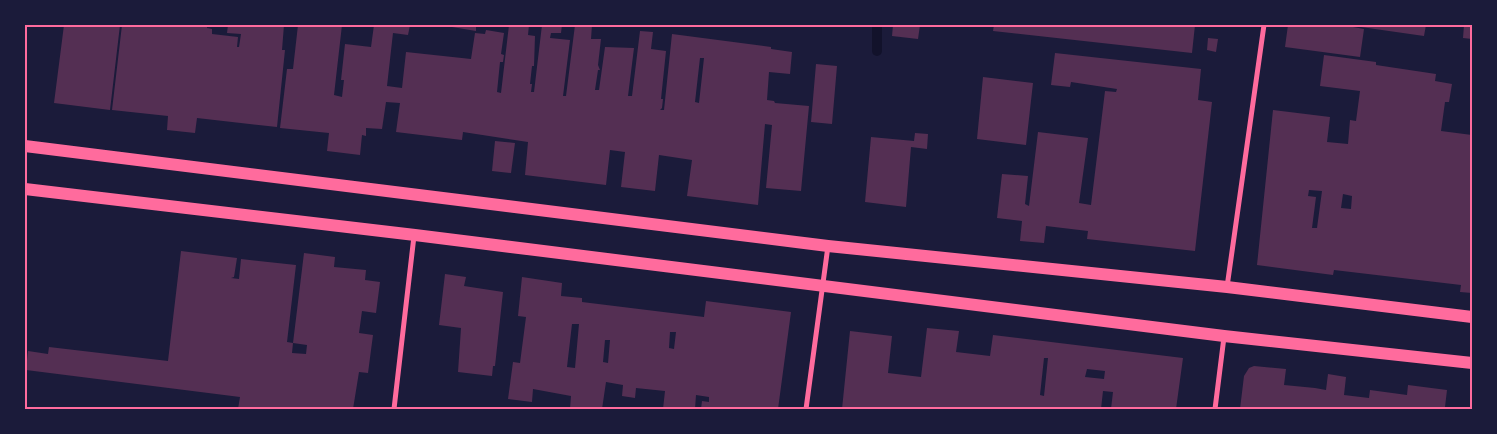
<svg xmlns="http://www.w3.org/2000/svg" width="1497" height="434" font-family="'DejaVu Sans',sans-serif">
  <rect width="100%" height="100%" fill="#1b1b3a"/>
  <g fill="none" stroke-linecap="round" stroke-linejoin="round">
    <!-- stream -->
    <path stroke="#12122b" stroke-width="10" d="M 877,51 L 877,25"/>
  </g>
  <!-- building -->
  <path fill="#542f53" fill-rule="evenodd" d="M 64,25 L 120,25 L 110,110 L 54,103 Z
    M 122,25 L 207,25 L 207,28 L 212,29 L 212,34 L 238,37 L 237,47 L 239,47 L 241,34 L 227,33 L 228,25 L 284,25 L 282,50 L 285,50 L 277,127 L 197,118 L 195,133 L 167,130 L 168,116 L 112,110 Z
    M 298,25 L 342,25 L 334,95 L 342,97 L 344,80 L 341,80 L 345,44 L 371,47 L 374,25 L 410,25 L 408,35 L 393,33 L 387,86 L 402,88 L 406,52 L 471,59 L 475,33 L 485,34 L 486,30 L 504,33 L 501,54 L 504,55 L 503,62 L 500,62 L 497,92 L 501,93 L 509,25 L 529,25 L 528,35 L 535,36 L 534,66 L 532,66 L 530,84 L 532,84 L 531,92 L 534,92 L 542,25 L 562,25 L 561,33 L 551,33 L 550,38 L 570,40 L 563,96 L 566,96 L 575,25 L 592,25 L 591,39 L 601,39 L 598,65 L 600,70 L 598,70 L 595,90 L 599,90 L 605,47 L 634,48 L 628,96 L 632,96 L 640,31 L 653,32 L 651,49 L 666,51 L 661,99 L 663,99 L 662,108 L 660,110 L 664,110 L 672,34 L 771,47 L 771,49 L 792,52 L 790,74 L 769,72 L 767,100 L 774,101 L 775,103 L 809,106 L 801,191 L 766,188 L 772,125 L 765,124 L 758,205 L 687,196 L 692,160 L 659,155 L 655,191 L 621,187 L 625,152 L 610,150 L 606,185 L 525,175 L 528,142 L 463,132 L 462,140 L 396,132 L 400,103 L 386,102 L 382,129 L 366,128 L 366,136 L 362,135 L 360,155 L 327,151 L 329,133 L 280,128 L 287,69 L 293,69 ZM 700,58 L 704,58 L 699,103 L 695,102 Z
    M 440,25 L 476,25 L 476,31 Z
    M 893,25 L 920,25 L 918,39 L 892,36 Z
    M 994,25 L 1195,25 L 1192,53 L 993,31 Z
    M 1288,25 L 1342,25 L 1364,29 L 1360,57 L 1285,47 Z
    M 1347,25 L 1426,25 L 1424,36 Z
    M 1464,25 L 1472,25 L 1472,39 L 1463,38 Z
    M 1208,38 L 1218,39 L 1216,52 L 1207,50 Z
    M 1055,53 L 1201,69 L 1198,100 L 1212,102 L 1195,251 L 1087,239 L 1088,231 L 1046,226 L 1044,243 L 1020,241 L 1022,221 L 997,218 L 1002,174 L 1028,176 L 1025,204 L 1029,206 L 1038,132 L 1088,138 L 1079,203 L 1091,205 L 1105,91 L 1116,92 L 1117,89 L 1071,82 L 1070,87 L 1051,85 Z
    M 1324,55 L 1376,62 L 1376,65 L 1436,74 L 1435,81 L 1452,84 L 1449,102 L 1445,102 L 1441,131 L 1472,135 L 1472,293 L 1460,292 L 1461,285 L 1334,270 L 1333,275 L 1257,265 L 1273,110 L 1330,117 L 1327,142 L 1348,144 L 1350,120 L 1356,121 L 1360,91 L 1320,86 ZM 1309,190 L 1322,191 L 1317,228 L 1312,228 L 1316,197 L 1308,196 ZM 1343,194 L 1352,196 L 1351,209 L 1341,208 Z
    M 816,64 L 837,66 L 832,124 L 811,122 Z
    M 983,77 L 1033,83 L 1026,145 L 977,139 Z
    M 915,133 L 928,134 L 927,149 L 911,147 L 906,207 L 865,202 L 871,137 L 914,141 Z
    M 495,141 L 515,143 L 511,173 L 492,171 Z
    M 181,251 L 237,258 L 234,277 L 231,278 L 239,279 L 241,259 L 296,265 L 287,342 L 293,343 L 304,253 L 335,257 L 334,267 L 366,270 L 365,280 L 380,282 L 376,313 L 362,311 L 359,333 L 373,335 L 368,373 L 359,372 L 353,409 L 238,409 L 240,397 L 26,370 L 28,351 L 48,354 L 49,347 L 168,361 ZM 293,343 L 307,345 L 306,354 L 292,353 Z
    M 445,274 L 466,277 L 464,286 L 503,292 L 495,366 L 493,366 L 492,376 L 458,372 L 461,328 L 439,325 Z
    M 522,277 L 562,283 L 561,296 L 582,298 L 582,302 L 704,317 L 706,301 L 791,312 L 778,409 L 701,409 L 702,401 L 709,402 L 709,397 L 696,395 L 695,409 L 663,409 L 665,391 L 636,388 L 635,398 L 622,396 L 623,385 L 606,382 L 602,409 L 570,409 L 571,396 L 533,389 L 532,402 L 508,399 L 513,362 L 520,363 L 526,317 L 518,316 ZM 572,324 L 579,324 L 575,368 L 567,367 ZM 670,332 L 676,332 L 674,349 L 669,348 ZM 605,340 L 610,340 L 608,363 L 603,362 Z
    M 927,328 L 959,331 L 956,352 L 990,356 L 993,335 L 1183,358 L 1176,409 L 1111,409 L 1113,392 L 1103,391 L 1101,409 L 842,409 L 850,331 L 892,336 L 888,373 L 921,377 ZM 1044,358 L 1048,358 L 1044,396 L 1040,395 ZM 1087,369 L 1105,371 L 1104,379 L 1085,377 Z
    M 1254,366 L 1286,369 L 1284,385 L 1315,388 L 1326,390 L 1328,374 L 1346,377 L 1344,395 L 1369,398 L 1370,390 L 1407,395 L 1408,385 L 1447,390 L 1445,407 L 1454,409 L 1240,409 L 1244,376 L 1249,368 Z"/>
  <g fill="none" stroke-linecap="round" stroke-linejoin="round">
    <!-- minor -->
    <path stroke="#ff6b9d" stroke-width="5" d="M 1227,287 L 1264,25
      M 394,409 L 414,236
      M 806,409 L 828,246
      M 1215,409 L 1224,337"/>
    <!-- primary -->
    <path stroke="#ff6b9d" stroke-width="12" d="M 25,146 L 828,246 L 1227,287 L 1472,317
      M 25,189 L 415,235 L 1224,336 L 1472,363"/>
  </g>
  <!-- border -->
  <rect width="1497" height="434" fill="none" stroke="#1b1b3a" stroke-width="52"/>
  <rect x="26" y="26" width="1445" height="382" fill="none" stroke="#ff6b9d" stroke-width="2"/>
</svg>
